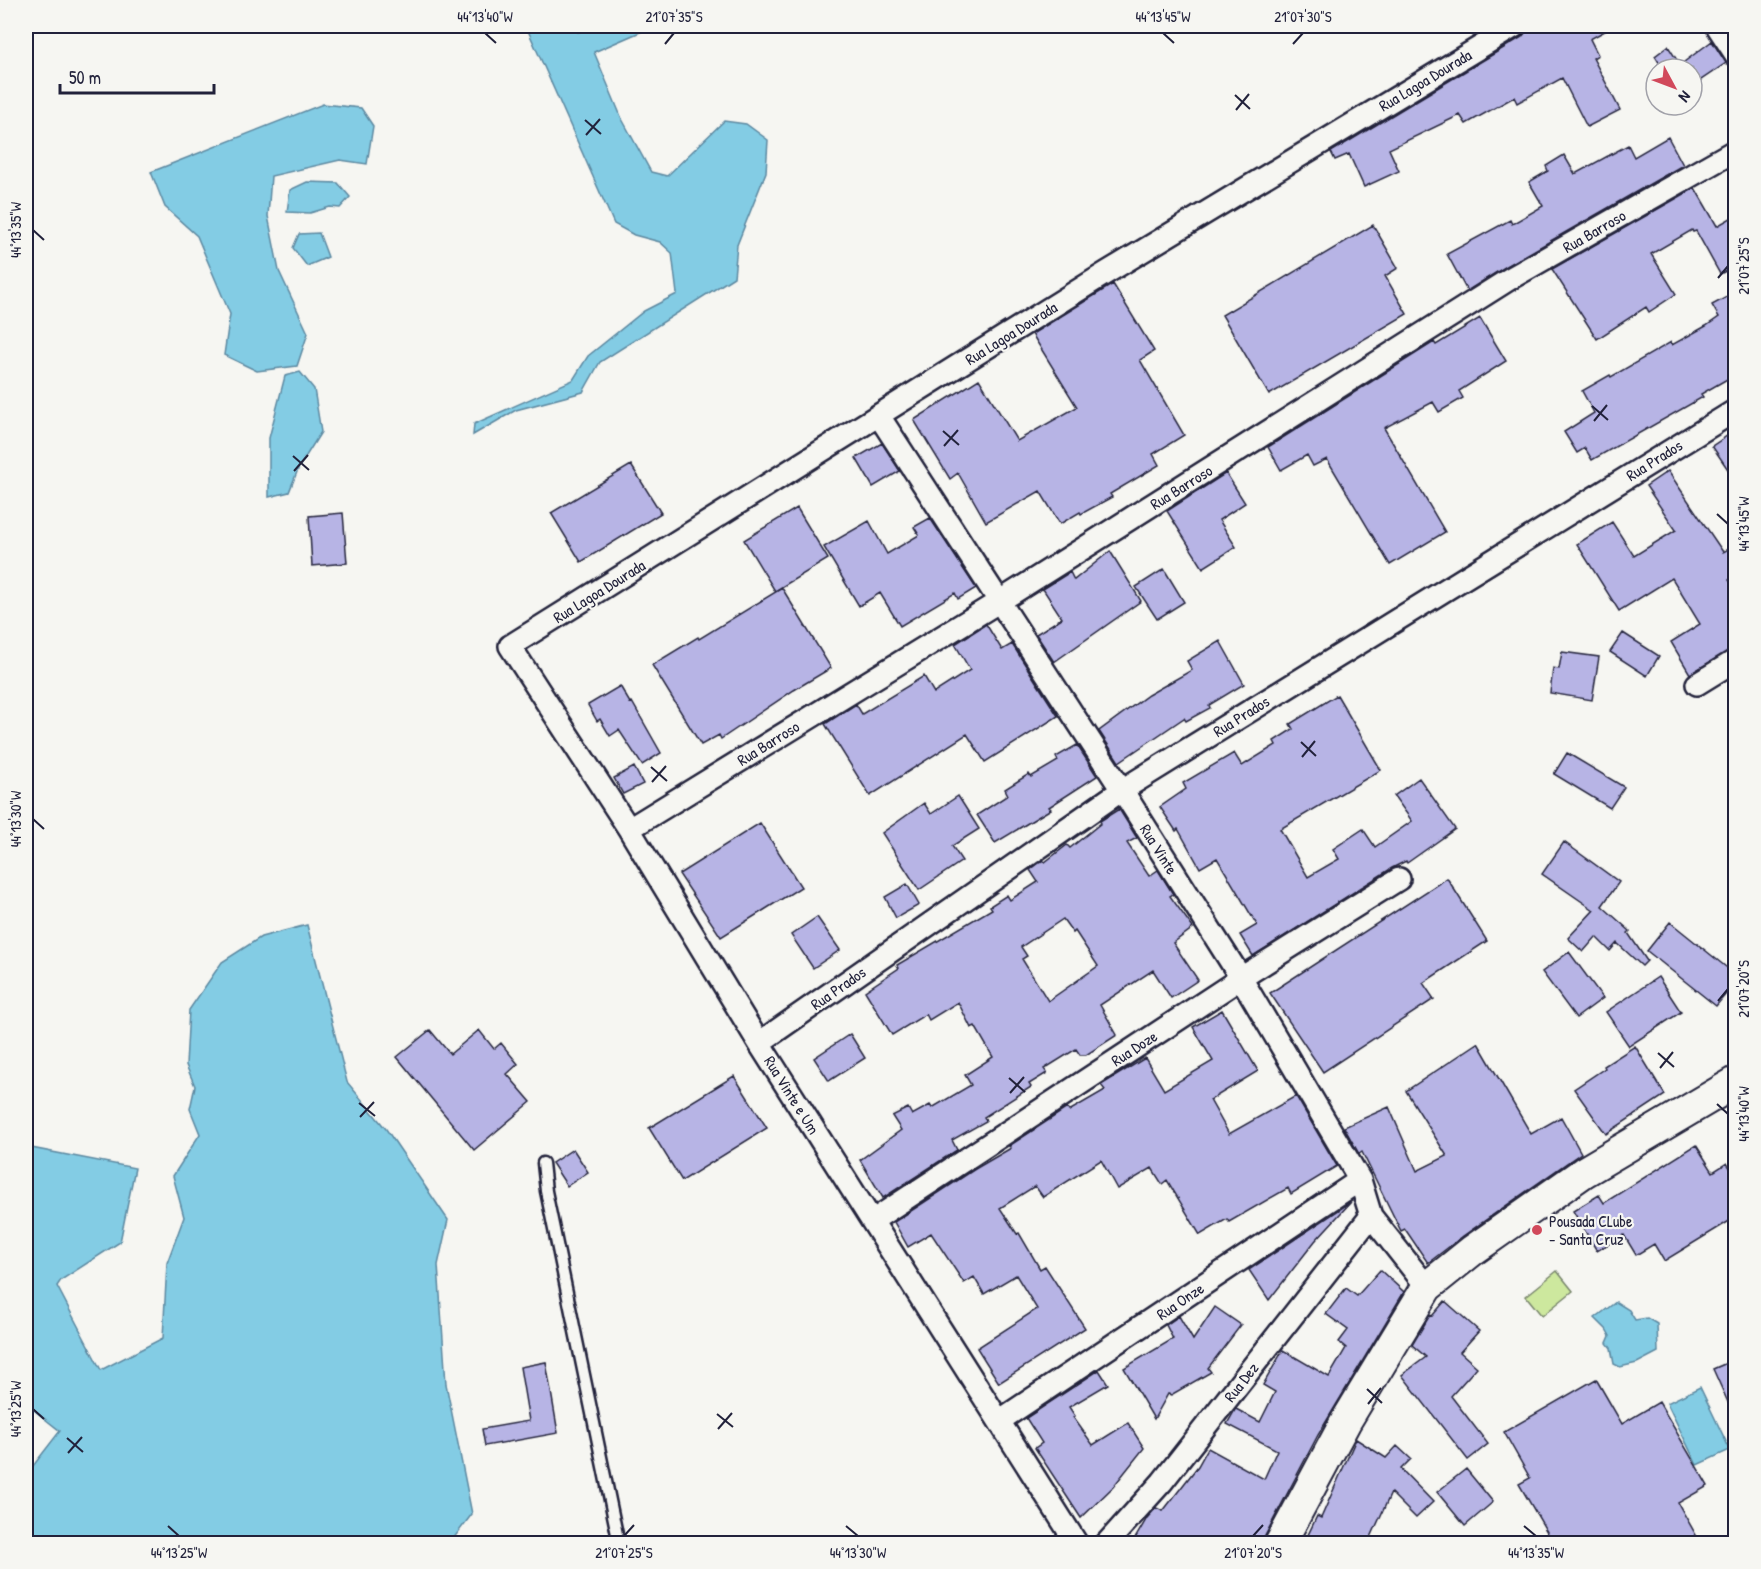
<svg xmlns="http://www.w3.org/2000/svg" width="1761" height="1569" font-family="'Patrick Hand',sans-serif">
  <rect width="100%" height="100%" fill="#f6f6f2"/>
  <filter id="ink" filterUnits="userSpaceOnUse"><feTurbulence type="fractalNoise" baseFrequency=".0167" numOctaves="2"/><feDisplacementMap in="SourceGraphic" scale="12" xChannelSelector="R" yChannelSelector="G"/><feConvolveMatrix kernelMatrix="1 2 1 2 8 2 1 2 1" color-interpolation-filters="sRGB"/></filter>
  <g filter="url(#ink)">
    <!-- pitch -->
    <path fill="#cde89e" stroke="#78856c" stroke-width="1.5" d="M 1557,1271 L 1573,1291 L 1542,1316 L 1526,1296 Z"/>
    <!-- water -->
    <path fill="#83cce4" stroke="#5c88a0" stroke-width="1.5" d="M 526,26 L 575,26 L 578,32 L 596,26 L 654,26 L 594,52 L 622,119 L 651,172 L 667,176 L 724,121 L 746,124 L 768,140 L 766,172 L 737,245 L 734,277 L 600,362 L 583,392 L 516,410 L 473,435 L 474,424 L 573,380 L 588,356 L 644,311 L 677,294 L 672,253 L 660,242 L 634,235 L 614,224 Z
      M 323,104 L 361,108 L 373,126 L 367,164 L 340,160 L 271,176 L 268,216 L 279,271 L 308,333 L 297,366 L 257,371 L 224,355 L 230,314 L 197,236 L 165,207 L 151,172 Z
      M 307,182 L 338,183 L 350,197 L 340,208 L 330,207 L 310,213 L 287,212 L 290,190 Z
      M 319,233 L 328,257 L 307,266 L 293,248 L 299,234 Z
      M 300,372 L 314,389 L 321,432 L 299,467 L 289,492 L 269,497 L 269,438 L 285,376 Z
      M 307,925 L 347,1082 L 386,1129 L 448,1220 L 438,1265 L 446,1384 L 472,1514 L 450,1543 L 27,1543 L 33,1514 L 26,1475 L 60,1431 L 26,1404 L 26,1147 L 135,1168 L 120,1242 L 61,1280 L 57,1286 L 101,1370 L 163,1338 L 167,1263 L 184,1217 L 173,1176 L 200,1134 L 190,1109 L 195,1086 L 186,1065 L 189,1010 L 222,962 L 261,937 Z
      M 1616,1302 L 1629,1310 L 1635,1320 L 1647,1318 L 1657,1324 L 1658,1352 L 1637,1363 L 1620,1367 L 1614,1364 L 1611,1348 L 1607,1343 L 1610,1336 L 1606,1329 L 1595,1318 Z
      M 1700,1387 L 1730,1450 L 1697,1465 L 1667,1403 Z"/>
    <!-- building -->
    <path fill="#b7b4e5" stroke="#22223b" stroke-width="1.5" fill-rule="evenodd" d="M 1533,26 L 1614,26 L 1590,39 L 1598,55 L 1593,58 L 1620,110 L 1587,127 L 1562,78 L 1517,103 L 1514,97 L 1466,124 L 1460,115 L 1389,149 L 1399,171 L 1364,187 L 1349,154 L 1335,160 L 1331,152 L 1522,37 L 1527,29 Z
      M 1712,41 L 1726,63 L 1692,86 L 1692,69 L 1663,69 L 1655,56 L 1668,46 L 1680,65 Z
      M 1668,137 L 1683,165 L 1505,267 L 1467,291 L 1447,254 L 1510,220 L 1512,224 L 1543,206 L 1529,182 L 1548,171 L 1546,166 L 1564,155 L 1575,174 L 1628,145 L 1634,157 Z
      M 1695,188 L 1717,226 L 1736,215 L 1736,266 L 1720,274 L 1696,231 L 1693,232 L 1692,230 L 1651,254 L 1676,294 L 1649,312 L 1646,307 L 1597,339 L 1552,269 Z
      M 1373,225 L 1398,268 L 1385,276 L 1407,314 L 1269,395 L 1222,315 Z
      M 1113,284 L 1154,351 L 1140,360 L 1184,435 L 1153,454 L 1159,465 L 1110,494 L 1112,497 L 1081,514 L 1080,512 L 1060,524 L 1040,491 L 986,522 L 958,473 L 950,479 L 914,420 L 979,379 L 1017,441 L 1077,407 L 1032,334 Z
      M 1736,292 L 1736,374 L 1701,394 L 1703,397 L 1592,460 L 1585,448 L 1577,453 L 1564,432 L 1594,413 L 1582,391 L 1610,375 L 1611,377 L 1671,342 L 1672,345 L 1706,326 L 1719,317 L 1712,305 Z
      M 1480,318 L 1506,361 L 1459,391 L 1463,398 L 1439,412 L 1433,402 L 1384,428 L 1445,532 L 1390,565 L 1327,459 L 1313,466 L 1307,455 L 1281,470 L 1268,447 L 1434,342 L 1436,345 Z
      M 1736,430 L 1736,481 L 1712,446 Z
      M 882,443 L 900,471 L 873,487 L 856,458 Z
      M 631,465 L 661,513 L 581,562 L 551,513 Z
      M 1668,471 L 1723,552 L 1736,545 L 1736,576 L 1729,580 L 1736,590 L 1736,647 L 1690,674 L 1671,642 L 1700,624 L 1672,578 L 1619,611 L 1577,544 L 1612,522 L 1634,556 L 1676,530 L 1646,486 Z
      M 1226,473 L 1245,503 L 1219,520 L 1236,547 L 1203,568 L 1167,511 Z
      M 797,508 L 828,559 L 775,591 L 744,540 Z
      M 343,513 L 347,563 L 312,566 L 309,516 Z
      M 930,518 L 976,588 L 958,599 L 955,593 L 900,626 L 880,593 L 859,606 L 824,547 L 869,521 L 887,554 L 919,535 L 914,527 Z
      M 1110,551 L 1141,601 L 1054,662 L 1036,634 L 1062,618 L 1043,589 L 1070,572 L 1074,580 Z
      M 1164,569 L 1184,602 L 1157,619 L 1136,587 Z
      M 782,588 L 831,668 L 794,690 L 721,739 L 719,735 L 701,745 L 652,665 L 698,637 L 699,639 Z
      M 986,624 L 1002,650 L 1012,644 L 1058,716 L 985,762 L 967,734 L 870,796 L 825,724 L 856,704 L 862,714 L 924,676 L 934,693 L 970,670 L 955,644 Z
      M 1623,633 L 1659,656 L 1647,676 L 1610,652 Z
      M 1220,641 L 1244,684 L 1209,705 L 1210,708 L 1186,721 L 1184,718 L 1119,762 L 1099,731 L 1148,695 L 1192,670 L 1187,661 Z
      M 1562,652 L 1599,657 L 1592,700 L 1550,693 L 1553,668 L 1559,669 Z
      M 620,686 L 630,703 L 632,702 L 661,753 L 642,765 L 619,730 L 610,736 L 600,719 L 597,721 L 588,705 Z
      M 1337,695 L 1381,770 L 1280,829 L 1308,877 L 1339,859 L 1333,849 L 1363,829 L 1375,847 L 1412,821 L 1394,796 L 1419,778 L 1455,829 L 1407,863 L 1406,861 L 1392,868 L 1253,956 L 1240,935 L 1257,925 L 1217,858 L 1200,868 L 1178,829 L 1176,831 L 1160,807 L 1186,789 L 1183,783 L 1234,753 L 1242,766 L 1276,745 L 1274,741 L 1293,729 L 1290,724 Z
      M 1077,745 L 1097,776 L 1049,807 L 1051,809 L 995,843 L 977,815 L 1008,795 L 1005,789 L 1029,774 L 1031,777 L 1058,761 L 1056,757 Z
      M 1567,753 L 1624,787 L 1610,808 L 1554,774 Z
      M 634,767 L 643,784 L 623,794 L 614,778 Z
      M 958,796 L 979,829 L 952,846 L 962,861 L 919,890 L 882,833 L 924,803 L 931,814 Z
      M 1119,809 L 1137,838 L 1127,843 L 1149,876 L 1158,870 L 1173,894 L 1170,896 L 1193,928 L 1173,943 L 1198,980 L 1171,998 L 1153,970 L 1100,1005 L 1117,1035 L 1086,1055 L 1080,1055 L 1076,1049 L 1044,1069 L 1047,1073 L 1029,1084 L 1031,1087 L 984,1117 L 986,1121 L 952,1140 L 957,1150 L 883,1198 L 860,1160 L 901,1130 L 892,1116 L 908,1108 L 912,1115 L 930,1105 L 932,1108 L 971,1085 L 965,1075 L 993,1057 L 975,1026 L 971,1028 L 958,1002 L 929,1020 L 926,1014 L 892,1035 L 865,991 L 899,968 L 897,965 L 992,909 L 990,906 L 1007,895 L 1010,900 L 1038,882 L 1030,870 L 1043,860 L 1045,862 L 1067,845 L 1070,848 L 1101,823 L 1100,821 ZM 1063,919 L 1073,933 L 1075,931 L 1098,966 L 1048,1001 L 1022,959 L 1027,956 L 1021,947 Z
      M 760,823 L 801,887 L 721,937 L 679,874 Z
      M 1564,842 L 1619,882 L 1602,906 L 1630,931 L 1628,933 L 1647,961 L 1642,966 L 1617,943 L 1610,951 L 1596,937 L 1583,952 L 1568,938 L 1594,910 L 1542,874 Z
      M 1447,878 L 1487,941 L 1423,983 L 1434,999 L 1323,1072 L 1270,993 Z
      M 907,884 L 919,905 L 896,918 L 885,897 Z
      M 817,917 L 840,950 L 813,968 L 791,935 Z
      M 1670,922 L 1736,975 L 1736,982 L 1716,1006 L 1647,951 Z
      M 1569,952 L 1603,998 L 1576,1018 L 1542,972 Z
      M 1658,977 L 1681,1012 L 1629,1046 L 1606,1012 Z
      M 1222,1010 L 1258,1071 L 1210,1100 L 1229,1134 L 1296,1096 L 1337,1166 L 1291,1194 L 1288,1188 L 1229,1222 L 1227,1219 L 1200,1235 L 1167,1180 L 1162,1184 L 1152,1168 L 1117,1189 L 1101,1160 L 1043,1197 L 1035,1186 L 1000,1208 L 1017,1234 L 1019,1233 L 1040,1269 L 1045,1266 L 1085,1328 L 999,1383 L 977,1348 L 1037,1309 L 1016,1275 L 984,1294 L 974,1277 L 964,1283 L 931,1233 L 908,1247 L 894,1222 L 975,1169 L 1011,1148 L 1009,1146 L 1067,1108 L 1069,1111 L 1105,1090 L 1101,1085 L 1145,1058 L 1164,1090 L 1213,1061 L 1193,1027 Z
      M 430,1030 L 450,1054 L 479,1030 L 494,1049 L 501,1043 L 518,1064 L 507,1074 L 531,1102 L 474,1150 L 397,1057 Z
      M 850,1034 L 865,1058 L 829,1081 L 814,1058 Z
      M 1478,1043 L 1531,1134 L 1561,1117 L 1581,1153 L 1463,1236 L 1428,1263 L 1405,1229 L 1401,1231 L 1362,1152 L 1359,1154 L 1344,1127 L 1389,1107 L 1417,1171 L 1447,1156 L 1406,1091 Z
      M 1635,1046 L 1665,1095 L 1606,1134 L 1574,1089 L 1605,1068 L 1604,1066 Z
      M 734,1076 L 767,1128 L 682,1181 L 649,1128 Z
      M 1696,1145 L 1713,1172 L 1727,1163 L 1736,1177 L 1736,1217 L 1664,1261 L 1654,1244 L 1636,1255 L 1624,1235 L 1597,1251 L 1573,1211 L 1599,1195 L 1604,1203 Z
      M 573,1149 L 588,1172 L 567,1186 L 552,1163 Z
      M 1351,1202 L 1315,1241 L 1269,1300 L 1249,1270 Z
      M 1380,1270 L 1404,1292 L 1318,1435 L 1265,1536 L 1263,1544 L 1132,1544 L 1147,1518 L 1156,1508 L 1163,1511 L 1198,1466 L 1208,1448 L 1264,1479 L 1277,1450 L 1227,1424 L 1235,1410 L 1236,1409 L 1260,1422 L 1275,1392 L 1263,1385 L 1283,1350 L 1329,1377 L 1346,1348 L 1339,1342 L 1348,1330 L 1326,1314 L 1346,1288 L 1357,1296 Z
      M 1445,1301 L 1479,1331 L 1460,1352 L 1477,1367 L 1451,1396 L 1488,1444 L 1468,1460 L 1402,1375 L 1426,1357 L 1412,1345 L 1430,1315 L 1432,1316 Z
      M 1215,1307 L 1241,1325 L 1208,1368 L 1211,1372 L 1171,1395 L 1168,1394 L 1154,1419 L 1124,1368 L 1173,1339 L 1166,1325 L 1179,1316 L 1193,1340 Z
      M 1736,1359 L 1736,1420 L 1713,1369 Z
      M 546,1362 L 558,1433 L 485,1446 L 482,1429 L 529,1421 L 520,1367 Z
      M 1099,1370 L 1108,1384 L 1069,1407 L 1075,1416 L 1073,1417 L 1093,1445 L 1128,1423 L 1144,1448 L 1113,1487 L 1081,1518 L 1035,1448 L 1042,1443 L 1026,1418 Z
      M 1596,1379 L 1622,1424 L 1659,1402 L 1708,1486 L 1678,1503 L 1701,1544 L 1554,1544 L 1519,1484 L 1530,1478 L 1504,1432 Z
      M 1356,1439 L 1386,1458 L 1397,1446 L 1411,1459 L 1401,1469 L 1433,1502 L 1416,1518 L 1391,1493 L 1368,1544 L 1326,1544 L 1308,1535 L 1317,1516 L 1321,1518 Z
      M 1466,1469 L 1493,1502 L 1465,1526 L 1437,1492 Z"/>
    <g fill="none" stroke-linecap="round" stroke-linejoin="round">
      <defs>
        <path id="service" d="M 543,1163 L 546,1191 L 619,1544"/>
        <path id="minor" d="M 1717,26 L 1736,55
          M 879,416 L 1122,790 L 1241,978 L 1360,1180 L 1371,1216 L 1427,1287
          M 1697,684 L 1736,660
          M 629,829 L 1000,601 L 1511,278 L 1736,150
          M 759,1043 L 1122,790 L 1736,410
          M 872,1221 L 1241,978 L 1399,879
          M 999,1421 L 1360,1180
          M 1077,1544 L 759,1043 L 629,829 L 510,646 L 1106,273 L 1515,26
          M 1106,1544 L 1162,1482 L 1371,1216"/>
        <path id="secondary" d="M 1280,1544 L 1346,1421 L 1427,1287 L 1473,1250 L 1584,1172 L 1736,1082"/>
      </defs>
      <!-- service casing -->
      <use href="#service" stroke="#22223b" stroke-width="15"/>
      <!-- minor casing -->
      <use href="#minor" stroke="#22223b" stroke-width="26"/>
      <!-- secondary casing -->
      <use href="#secondary" stroke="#22223b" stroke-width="34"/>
      <!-- service -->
      <use href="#service" stroke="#f6f6f2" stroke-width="10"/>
      <!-- minor -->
      <use href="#minor" stroke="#f6f6f2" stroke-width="21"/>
      <!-- secondary -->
      <use href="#secondary" stroke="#f6f6f2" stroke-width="30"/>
    </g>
  </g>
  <!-- ticks -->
  <path fill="none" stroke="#22223b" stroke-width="2" d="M 485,33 L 496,43M 1163,33 L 1174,43M 665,44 L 674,33M 1293,44 L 1303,33M 1235,95 L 1250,109M 1236,110 L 1249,94M 585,120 L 601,134M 586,135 L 600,119M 33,230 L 44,240M 1718,278 L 1728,266M 1592,406 L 1608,420M 1594,421 L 1607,405M 943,431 L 959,445M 944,446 L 958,430M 293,456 L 309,470M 294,471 L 308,455M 1717,514 L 1728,524M 1301,742 L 1316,756M 1302,757 L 1315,741M 651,767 L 667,781M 652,782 L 666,766M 33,819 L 44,829M 1718,1001 L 1728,989M 1658,1053 L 1674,1067M 1660,1068 L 1673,1052M 1009,1078 L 1025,1092M 1010,1093 L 1024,1077M 359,1103 L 375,1116M 1717,1104 L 1728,1114M 360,1117 L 374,1102M 1367,1389 L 1382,1403M 1368,1404 L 1381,1388M 33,1409 L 44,1419M 717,1414 L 733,1427M 718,1429 L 732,1413M 67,1438 L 83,1452M 68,1453 L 82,1437M 168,1526 L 179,1536M 846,1526 L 858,1536M 1524,1526 L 1536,1536M 624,1536 L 634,1525M 1253,1536 L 1263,1525"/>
  <!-- markers -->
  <circle fill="#d1495b" stroke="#f6f6f2" stroke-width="2" cx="1537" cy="1230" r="6"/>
  <g text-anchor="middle" stroke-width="4.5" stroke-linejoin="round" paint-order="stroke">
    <!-- street labels -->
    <g font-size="16" fill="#22223b" stroke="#f6f6f2">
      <text transform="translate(1425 80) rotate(-31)" y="6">Rua Lagoa Dourada</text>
      <text transform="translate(1594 231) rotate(-30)" y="6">Rua Barroso</text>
      <text transform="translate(1011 333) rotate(-32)" y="6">Rua Lagoa Dourada</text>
      <text transform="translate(1654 460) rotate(-32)" y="6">Rua Prados</text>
      <text transform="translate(1181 487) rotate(-32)" y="6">Rua Barroso</text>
      <text transform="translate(599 591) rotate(-32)" y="6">Rua Lagoa Dourada</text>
      <text transform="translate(1241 716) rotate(-32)" y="6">Rua Prados</text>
      <text transform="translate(768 743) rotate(-32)" y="6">Rua Barroso</text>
      <text transform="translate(1159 849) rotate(58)" y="6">Rua Vinte</text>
      <text transform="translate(838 988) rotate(-35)" y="6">Rua Prados</text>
      <text transform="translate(1134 1048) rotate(-33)" y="6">Rua Doze</text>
      <text transform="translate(792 1095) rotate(58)" y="6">Rua Vinte e Um</text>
      <text transform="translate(1180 1301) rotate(-34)" y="6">Rua Onze</text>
      <text transform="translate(1241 1382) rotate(-52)" y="6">Rua Dez</text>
    </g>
    <!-- poi labels -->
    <g font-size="16" fill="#22223b" stroke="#f6f6f2" text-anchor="start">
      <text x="1549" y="1227">Pousada CLube<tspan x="1549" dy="18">- Santa Cruz</tspan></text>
    </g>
  </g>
  <!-- margin -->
  <rect width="1761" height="1569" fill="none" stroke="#f6f6f2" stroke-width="66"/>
  <!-- north arrow -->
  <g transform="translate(1674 87) rotate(131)"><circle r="28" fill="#f6f6f2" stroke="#a1a1a9" stroke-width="1.5"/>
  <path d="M0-4.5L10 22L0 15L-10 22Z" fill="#d1495b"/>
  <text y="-9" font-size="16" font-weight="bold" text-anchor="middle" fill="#22223b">N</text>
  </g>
  <!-- scale -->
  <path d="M60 84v9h154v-9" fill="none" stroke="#22223b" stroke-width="3"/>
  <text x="69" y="84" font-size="18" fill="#22223b" stroke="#f6f6f2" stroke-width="4.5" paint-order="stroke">50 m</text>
  <rect x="33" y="33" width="1695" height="1503" fill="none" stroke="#22223b" stroke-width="2"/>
  <g font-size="15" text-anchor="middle" fill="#22223b">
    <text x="485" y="22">44°13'40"W</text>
    <text x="674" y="22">21°07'35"S</text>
    <text x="1163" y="22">44°13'45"W</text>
    <text x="1303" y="22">21°07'30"S</text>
    <text transform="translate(16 230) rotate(-90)" y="5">44°13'35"W</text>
    <text transform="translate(1744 266) rotate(-90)" y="5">21°07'25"S</text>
    <text transform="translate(1744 524) rotate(-90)" y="5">44°13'45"W</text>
    <text transform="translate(16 819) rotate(-90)" y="5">44°13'30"W</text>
    <text transform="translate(1744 989) rotate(-90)" y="5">21°07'20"S</text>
    <text transform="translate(1744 1114) rotate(-90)" y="5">44°13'40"W</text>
    <text transform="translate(16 1409) rotate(-90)" y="5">44°13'25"W</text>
    <text x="179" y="1558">44°13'25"W</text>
    <text x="624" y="1558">21°07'25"S</text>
    <text x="858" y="1558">44°13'30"W</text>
    <text x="1253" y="1558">21°07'20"S</text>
    <text x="1536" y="1558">44°13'35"W</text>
  </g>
</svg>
